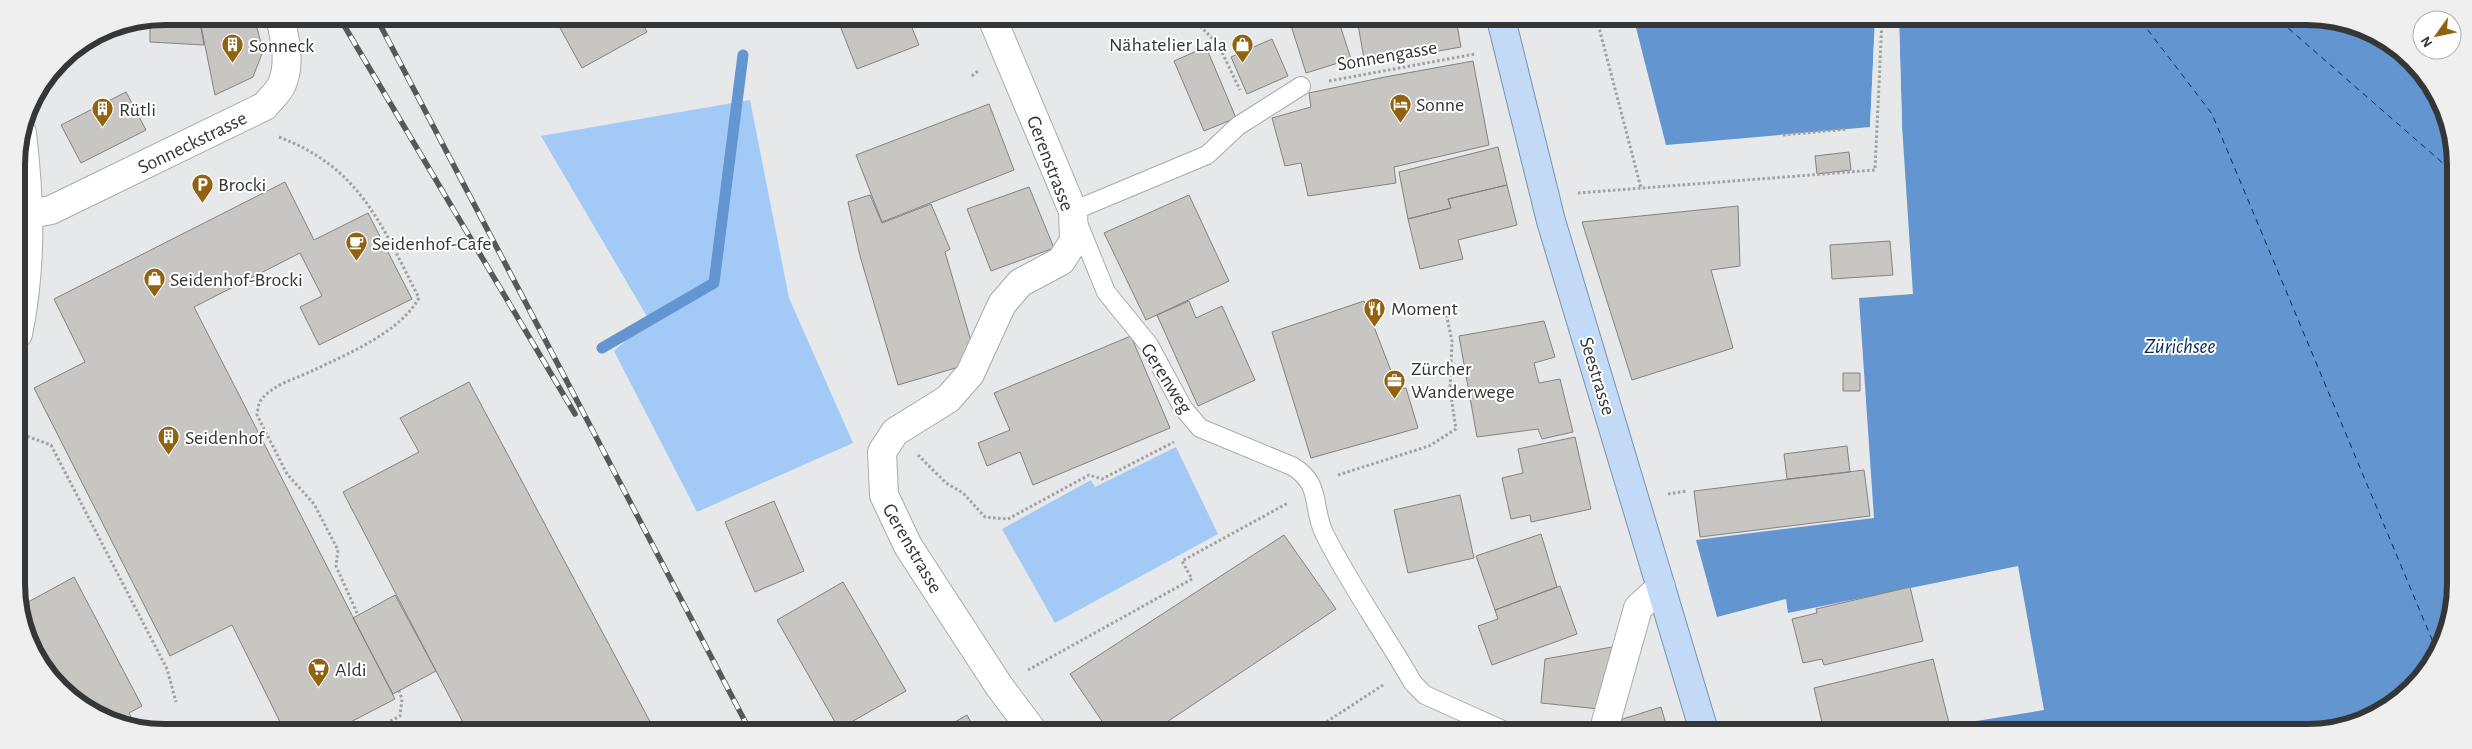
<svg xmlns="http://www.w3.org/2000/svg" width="2472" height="749" font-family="'Alegreya Sans',sans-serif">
  <rect width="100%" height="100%" fill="#e6e8ea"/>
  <!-- green -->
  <path fill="#a3caf7" d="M 750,100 L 789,298 L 853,443 L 697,512 L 614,351 L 649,320 L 541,136 Z
    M 1176,447 L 1218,534 L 1055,623 L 1002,529 L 1091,480 L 1095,487 Z"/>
  <!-- water -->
  <path fill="#6395d0" d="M 1634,20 L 1875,20 L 1870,127 L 1666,145 Z
    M 1899,20 L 2345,21 L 2412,60 L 2440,99 L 2453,136 L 2451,622 L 2436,659 L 2405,696 L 2364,722 L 2317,732 L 1965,732 L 1964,723 L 2044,710 L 2018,566 L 1788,613 L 1786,599 L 1717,617 L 1696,540 L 1874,518 L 1859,298 L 1913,294 L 1902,125 Z"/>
  <!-- pier -->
  <path fill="#e6e8ea" d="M 1875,20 L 1878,20 L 1872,127 L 1870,127 Z
    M 1897,20 L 1899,20 L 1902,125 L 1899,125 Z"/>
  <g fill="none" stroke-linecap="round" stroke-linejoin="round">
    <!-- stream -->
    <path stroke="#6395d0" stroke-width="11" d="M 602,348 L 714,283 L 743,55"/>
    <!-- ferry -->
    <path stroke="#062c51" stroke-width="1" stroke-dasharray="6 5" stroke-linecap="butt" d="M 2141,21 L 2212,114 L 2438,654
      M 2280,21 L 2453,172"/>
  </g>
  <!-- building -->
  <path fill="#c8c6c3" stroke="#848280" d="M 165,16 L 199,16 L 204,45 L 150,42 L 150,19 Z
    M 199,16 L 254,16 L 263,51 L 253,77 L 215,95 Z
    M 554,17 L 639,17 L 647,32 L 582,68 Z
    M 837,18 L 908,18 L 919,45 L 857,69 Z
    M 1289,19 L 1338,19 L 1351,59 L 1306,73 Z
    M 1357,19 L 1456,19 L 1461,47 L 1365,64 Z
    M 1272,39 L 1288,76 L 1247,94 L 1231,57 Z
    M 1206,47 L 1236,118 L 1204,131 L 1174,61 Z
    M 1473,61 L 1489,145 L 1394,167 L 1396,183 L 1308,196 L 1301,163 L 1285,166 L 1272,118 L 1311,107 L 1309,93 L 1385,77 Z
    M 126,92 L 146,130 L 81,163 L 61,125 Z
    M 989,104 L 1014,170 L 882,222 L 856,155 Z
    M 1498,147 L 1507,185 L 1448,199 L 1451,208 L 1408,219 L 1399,172 Z
    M 1849,152 L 1851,170 L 1817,174 L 1815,156 Z
    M 285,182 L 314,240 L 368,213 L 412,299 L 319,345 L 300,307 L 322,296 L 300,253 L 194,307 L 395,699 L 339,728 L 283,728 L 232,625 L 170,656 L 34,388 L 85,362 L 54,299 Z
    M 1507,185 L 1517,225 L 1458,240 L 1463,259 L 1420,269 L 1408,219 L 1451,208 L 1448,199 Z
    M 1029,187 L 1054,248 L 991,271 L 967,209 Z
    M 870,195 L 882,223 L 931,204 L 950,249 L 945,252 L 971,341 L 959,367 L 898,385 L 860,256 L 848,202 Z
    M 1189,195 L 1229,281 L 1146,320 L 1104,233 Z
    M 1738,206 L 1740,266 L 1711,270 L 1733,348 L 1632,380 L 1582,222 Z
    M 1890,241 L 1893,275 L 1832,279 L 1830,245 Z
    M 1189,301 L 1196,318 L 1222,306 L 1255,380 L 1198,406 L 1157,315 Z
    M 1364,301 L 1398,389 L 1406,388 L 1418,428 L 1311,458 L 1272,332 Z
    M 1544,321 L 1555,357 L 1534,363 L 1539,383 L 1560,379 L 1573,432 L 1542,439 L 1538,429 L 1477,437 L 1459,336 Z
    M 1131,336 L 1170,428 L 1033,485 L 1020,452 L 987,466 L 978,443 L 1010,430 L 994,393 Z
    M 1843,373 L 1860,373 L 1860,391 L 1843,391 Z
    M 469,382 L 654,729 L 466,728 L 436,671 L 343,492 L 419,452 L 400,418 Z
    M 1575,437 L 1591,509 L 1531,522 L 1530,515 L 1511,519 L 1502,478 L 1523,473 L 1518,449 Z
    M 1847,446 L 1850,472 L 1787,479 L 1784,454 Z
    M 1864,470 L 1870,516 L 1700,537 L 1694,491 Z
    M 1460,495 L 1474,558 L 1408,573 L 1394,510 Z
    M 774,501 L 804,571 L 755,592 L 725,522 Z
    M 1541,534 L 1557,587 L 1495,610 L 1476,556 Z
    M 1284,535 L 1336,609 L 1155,730 L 1108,730 L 1070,674 Z
    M 74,577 L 142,706 L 129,713 L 137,728 L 127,728 L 90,713 L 53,682 L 19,613 L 19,607 Z
    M 843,582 L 906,691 L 839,729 L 777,620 Z
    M 1560,586 L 1577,634 L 1492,665 L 1478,626 L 1498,619 L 1495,610 Z
    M 1910,587 L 1923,641 L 1824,665 L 1822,659 L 1803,663 L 1792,619 L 1817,613 L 1816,609 Z
    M 395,595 L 436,671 L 393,694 L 353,618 Z
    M 1612,647 L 1599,709 L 1541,703 L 1545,659 Z
    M 1933,659 L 1949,723 L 1908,732 L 1824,731 L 1814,688 Z
    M 1661,707 L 1668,731 L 1612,731 L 1610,723 Z
    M 967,715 L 975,730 L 941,730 Z"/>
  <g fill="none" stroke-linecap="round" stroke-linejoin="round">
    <defs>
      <path id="lane" d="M 1301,86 L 1238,126 L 1207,155 L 1073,211 L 1106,292 L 1149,345 L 1183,408 L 1200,428 L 1292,466 C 1323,484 1311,508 1325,535 C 1350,585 1385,634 1413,683 L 1425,695 L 1505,731"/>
      <path id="street" d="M 992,18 L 1073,211 L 1074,241 L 1061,261 L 1020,283 L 1002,304 L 970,374 L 948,399 L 895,432 L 882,452 L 884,495 L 908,546 L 999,686 L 1032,730
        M 30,214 L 51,210 L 265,106 C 270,99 279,92 282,84 C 291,63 285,38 280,17
        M 18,334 C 32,267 30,201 22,133
        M 1606,731 L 1606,722 L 1638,608 L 1661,587"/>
      <path id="primary" d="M 1501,19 L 1551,221 L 1704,731"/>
    </defs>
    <!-- lane casing -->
    <use href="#lane" stroke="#a8aaac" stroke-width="20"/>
    <!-- street casing -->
    <use href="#street" stroke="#a8aaac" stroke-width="30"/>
    <!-- primary casing -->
    <use href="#primary" stroke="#7791af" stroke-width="30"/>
    <!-- path -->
    <path stroke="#9fa0a2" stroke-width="3" stroke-dasharray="2.5 2.5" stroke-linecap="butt" d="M 1193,19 L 1218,44 L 1240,90
      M 1597,20 L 1641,188
      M 972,76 L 979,70
      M 1329,81 L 1475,54
      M 1783,135 L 1848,129
      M 279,137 C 361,168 382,226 419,298 C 399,333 349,353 314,370 C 296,379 273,384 261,400 C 258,404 258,410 257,415 L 287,474 L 314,504 L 338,550 L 336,566 L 358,615
      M 1578,193 L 1875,170 L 1882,20
      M 18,433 L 51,445 L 167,669 L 176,702
      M 918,455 L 946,483 L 963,493 L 985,517 L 1008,519 L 1089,475 L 1102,479 L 1174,442
      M 1338,475 L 1429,446 L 1456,429 L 1450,390 L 1452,341 L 1446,313
      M 1668,494 L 1687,491
      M 1028,670 L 1192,579 L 1182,561 L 1288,503
      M 1419,723 L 1420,731
      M 377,728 L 400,716 L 402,699 L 399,691
      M 1314,730 L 1383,685"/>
    <!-- lane -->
    <use href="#lane" stroke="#fff" stroke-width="18"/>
    <!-- street -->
    <use href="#street" stroke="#fff" stroke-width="28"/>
    <!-- primary -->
    <use href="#primary" stroke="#c2daf6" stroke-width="28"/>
    <defs>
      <path id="rail" d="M 339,17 L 575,414
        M 376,17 L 749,729"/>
    </defs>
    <!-- rail casing -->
    <use href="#rail" stroke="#57585a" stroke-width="5.5"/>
    <!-- rail -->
    <use href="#rail" stroke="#fff" stroke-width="4" stroke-dasharray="11" stroke-linecap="butt"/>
  </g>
  <!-- icons -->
  <defs>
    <symbol id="shop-pin" viewBox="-11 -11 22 30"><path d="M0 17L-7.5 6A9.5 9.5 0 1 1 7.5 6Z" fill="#91620f" stroke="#fff"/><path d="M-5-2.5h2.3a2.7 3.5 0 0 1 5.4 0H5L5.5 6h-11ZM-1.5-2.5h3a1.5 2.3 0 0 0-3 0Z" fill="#fff"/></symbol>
    <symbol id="building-pin" viewBox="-11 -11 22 30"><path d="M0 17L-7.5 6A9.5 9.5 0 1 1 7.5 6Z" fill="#91620f" stroke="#fff"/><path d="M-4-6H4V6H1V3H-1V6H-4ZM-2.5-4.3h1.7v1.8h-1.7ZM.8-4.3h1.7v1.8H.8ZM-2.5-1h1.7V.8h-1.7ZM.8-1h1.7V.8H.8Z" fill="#fff"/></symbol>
    <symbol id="hotel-pin" viewBox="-11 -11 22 30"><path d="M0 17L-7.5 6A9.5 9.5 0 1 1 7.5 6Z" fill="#91620f" stroke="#fff"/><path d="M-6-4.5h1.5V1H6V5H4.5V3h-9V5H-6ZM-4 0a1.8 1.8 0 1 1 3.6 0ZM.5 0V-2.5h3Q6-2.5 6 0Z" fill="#fff"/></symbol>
    <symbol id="parking-pin" viewBox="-11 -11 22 30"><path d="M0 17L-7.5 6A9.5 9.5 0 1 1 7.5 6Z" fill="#91620f" stroke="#fff"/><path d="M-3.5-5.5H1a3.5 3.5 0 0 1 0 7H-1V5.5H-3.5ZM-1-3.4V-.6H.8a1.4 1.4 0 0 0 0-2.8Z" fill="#fff"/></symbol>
    <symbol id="cafe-pin" viewBox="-11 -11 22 30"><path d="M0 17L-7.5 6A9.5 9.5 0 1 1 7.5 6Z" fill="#91620f" stroke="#fff"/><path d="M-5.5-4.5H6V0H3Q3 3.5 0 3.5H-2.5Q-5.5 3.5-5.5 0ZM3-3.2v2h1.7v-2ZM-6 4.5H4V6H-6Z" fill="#fff"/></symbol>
    <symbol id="restaurant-pin" viewBox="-11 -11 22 30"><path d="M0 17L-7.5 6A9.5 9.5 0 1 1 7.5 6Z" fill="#91620f" stroke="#fff"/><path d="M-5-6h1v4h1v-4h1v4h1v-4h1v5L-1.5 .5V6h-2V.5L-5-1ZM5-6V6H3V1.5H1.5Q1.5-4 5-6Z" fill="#fff"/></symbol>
    <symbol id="office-pin" viewBox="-11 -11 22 30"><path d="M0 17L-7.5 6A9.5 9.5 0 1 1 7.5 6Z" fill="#91620f" stroke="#fff"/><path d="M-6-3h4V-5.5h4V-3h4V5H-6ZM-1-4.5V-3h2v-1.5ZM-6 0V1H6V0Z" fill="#fff"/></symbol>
    <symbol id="supermarket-pin" viewBox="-11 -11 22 30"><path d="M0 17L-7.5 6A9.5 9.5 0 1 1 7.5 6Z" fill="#91620f" stroke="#fff"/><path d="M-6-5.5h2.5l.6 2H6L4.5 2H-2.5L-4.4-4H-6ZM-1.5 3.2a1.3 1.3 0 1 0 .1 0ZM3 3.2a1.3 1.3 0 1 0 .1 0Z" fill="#fff"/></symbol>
  </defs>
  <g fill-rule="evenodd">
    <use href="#shop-pin" x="1230" y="32" width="25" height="34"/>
    <use href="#building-pin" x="220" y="32" width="25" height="34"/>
    <use href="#hotel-pin" x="1388" y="92" width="25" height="34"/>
    <use href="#building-pin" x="90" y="96" width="25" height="34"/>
    <use href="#parking-pin" x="190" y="172" width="25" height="34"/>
    <use href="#cafe-pin" x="344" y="230" width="25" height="34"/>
    <use href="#shop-pin" x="142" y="266" width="25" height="34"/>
    <use href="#restaurant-pin" x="1362" y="296" width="25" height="34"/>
    <use href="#office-pin" x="1382" y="368" width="25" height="34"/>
    <use href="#building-pin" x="156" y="424" width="25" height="34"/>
    <use href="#supermarket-pin" x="306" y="656" width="25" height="34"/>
  </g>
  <g text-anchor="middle" stroke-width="4" stroke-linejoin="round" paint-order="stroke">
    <!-- poi labels -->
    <g font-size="20" fill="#353637" stroke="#fff" text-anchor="start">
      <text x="1227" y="51" text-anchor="end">Nähatelier Lala</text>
      <text x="249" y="52">Sonneck</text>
      <text x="1416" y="111">Sonne</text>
      <text x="119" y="116">Rütli</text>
      <text x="218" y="191">Brocki</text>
      <text x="372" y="250">Seidenhof-Cafe</text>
      <text x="170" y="286">Seidenhof-Brocki</text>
      <text x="1391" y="315">Moment</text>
      <text x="1411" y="375">Zürcher<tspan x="1411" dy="23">Wanderwege</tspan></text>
      <text x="185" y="444">Seidenhof</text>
      <text x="335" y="676">Aldi</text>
    </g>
    <!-- street labels -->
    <g font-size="20" fill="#353637" stroke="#fff">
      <text transform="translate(1387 55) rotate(-10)" y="7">Sonnengasse</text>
      <text transform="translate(192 142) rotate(-26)" y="7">Sonneckstrasse</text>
      <text transform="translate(1051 163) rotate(69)" y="7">Gerenstrasse</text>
      <text transform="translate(1598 376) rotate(73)" y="7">Seestrasse</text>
      <text transform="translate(1167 378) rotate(58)" y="7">Gerenweg</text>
      <text transform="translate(913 548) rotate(60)" y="7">Gerenstrasse</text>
    </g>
    <!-- water labels -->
    <g font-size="21" font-style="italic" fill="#062c51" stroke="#fff">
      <text x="2180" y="353">Zürichsee</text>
    </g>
  </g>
  <!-- crop -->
  <path d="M0 0H2472V749H0ZM165 25H2307A140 140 0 0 1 2447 165V584A140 140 0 0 1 2307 724H165A140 140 0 0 1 25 584V165A140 140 0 0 1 165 25Z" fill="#efefef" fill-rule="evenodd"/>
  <path fill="none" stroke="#353637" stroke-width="6" d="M165 25H2307A140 140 0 0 1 2447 165V584A140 140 0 0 1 2307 724H165A140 140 0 0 1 25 584V165A140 140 0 0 1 165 25Z"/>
  <!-- north arrow -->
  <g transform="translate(2437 35) rotate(237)"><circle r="24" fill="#ffffff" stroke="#aeafaf"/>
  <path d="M0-4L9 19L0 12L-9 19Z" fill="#91620f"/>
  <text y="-8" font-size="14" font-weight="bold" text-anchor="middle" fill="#353637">N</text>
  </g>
</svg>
